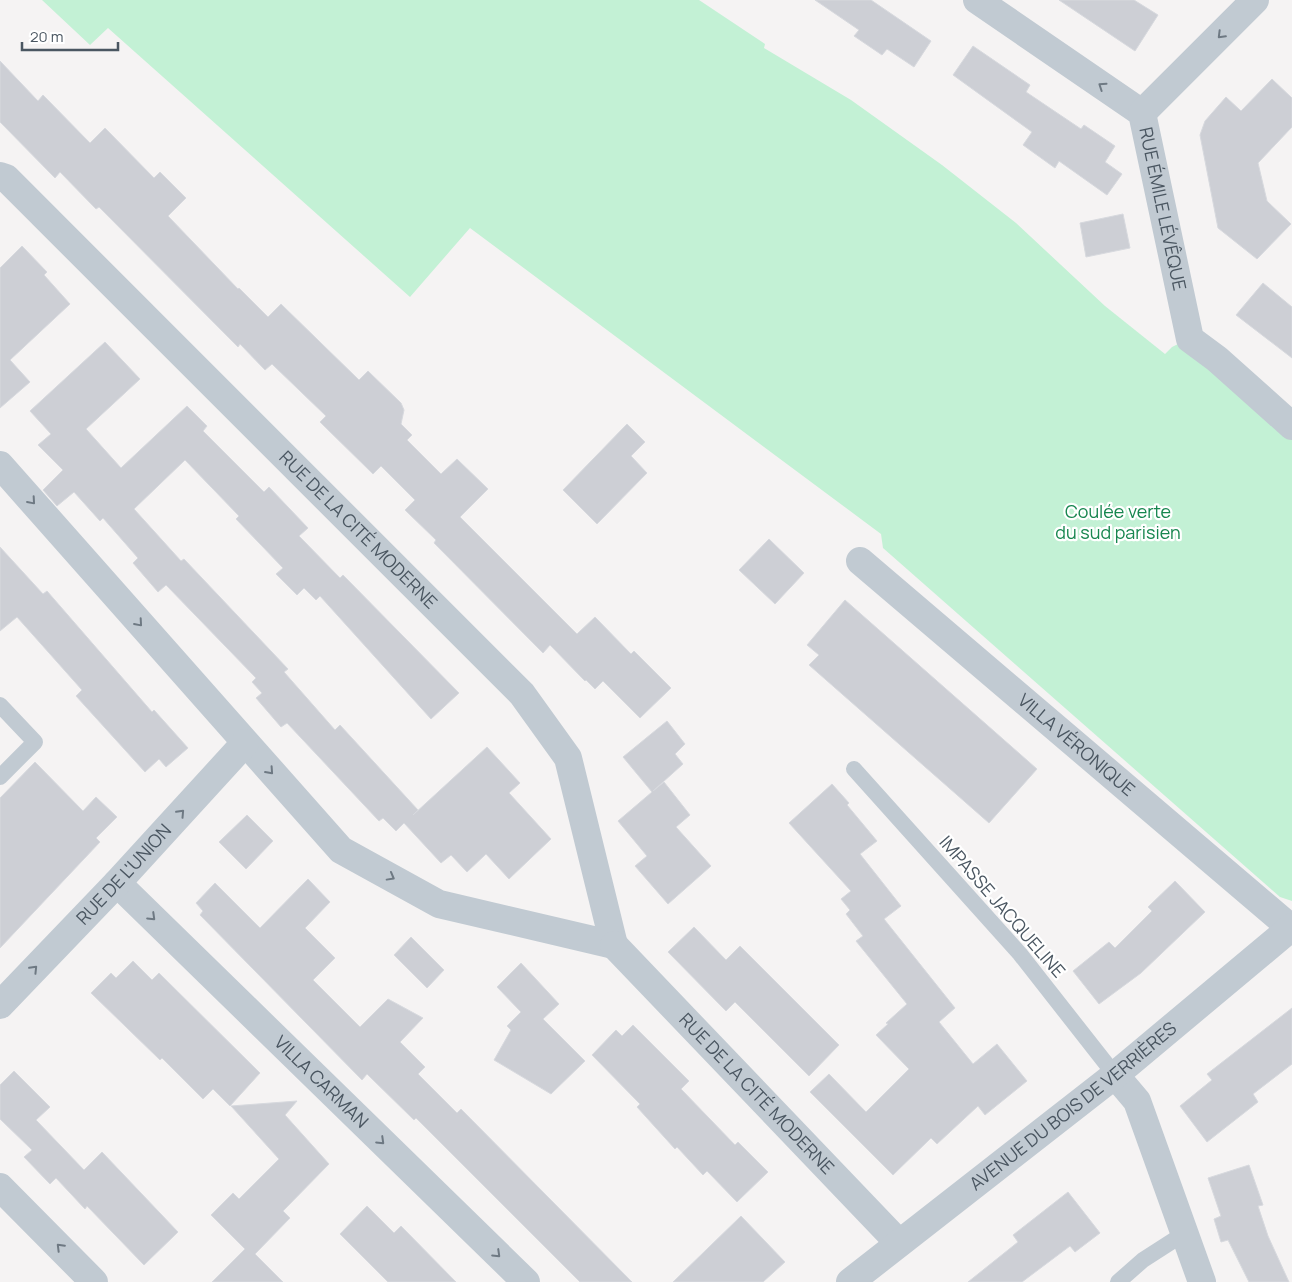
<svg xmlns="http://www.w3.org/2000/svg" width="1292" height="1282" font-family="Manrope,sans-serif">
  <rect width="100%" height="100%" fill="#f5f3f3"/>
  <!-- green -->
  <path fill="#c3f1d5" d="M 42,0 L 699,0 L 765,44 L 764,48 L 851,100 L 942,165 L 1016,223 L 1105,306 L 1165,354 L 1172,347 L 1182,342 L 1292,438 L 1292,901 L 1280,897 L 883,548 L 881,534 L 470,228 L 410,297 L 108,28 L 90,45 Z"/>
  <!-- building -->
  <path fill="#cdcfd5" stroke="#d7d9de" d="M 815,0 L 871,0 L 931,41 L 914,67 L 887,49 L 882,55 L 854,36 L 859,30 Z
    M 1059,0 L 1134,0 L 1158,15 L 1135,51 Z
    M 973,46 L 1030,85 L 1026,92 L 1081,129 L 1084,125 L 1115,146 L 1105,162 L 1122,174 L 1107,195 L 1059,161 L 1055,168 L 1023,145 L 1032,132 L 953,75 Z
    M 0,61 L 38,101 L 43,95 L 90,143 L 105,128 L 154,178 L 160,172 L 186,198 L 168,216 L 238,289 L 239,288 L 268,317 L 281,304 L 359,380 L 368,371 L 401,403 L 404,410 L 401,424 L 412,435 L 407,440 L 441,474 L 457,459 L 488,489 L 460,517 L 577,634 L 595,617 L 631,654 L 634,651 L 671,688 L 640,718 L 603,681 L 595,689 L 586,680 L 585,681 L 550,645 L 543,653 L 434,543 L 436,540 L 405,510 L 415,500 L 381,466 L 373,474 L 320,422 L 326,416 L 272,364 L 265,370 L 240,344 L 238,347 L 99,207 L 96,209 L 60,172 L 55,178 L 0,122 Z
    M 1272,79 L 1292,98 L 1292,127 L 1258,163 L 1267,201 L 1291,224 L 1257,259 L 1218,228 L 1200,135 L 1205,121 L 1226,97 L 1241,111 Z
    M 1123,214 L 1130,248 L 1086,257 L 1080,223 Z
    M 22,246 L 47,272 L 44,275 L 70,304 L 10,360 L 30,382 L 0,408 L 0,268 Z
    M 1263,283 L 1292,307 L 1292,358 L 1236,315 Z
    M 105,342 L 140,379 L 86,429 L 121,468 L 187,406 L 207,426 L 203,431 L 264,492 L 269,487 L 308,528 L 299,536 L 340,578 L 343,575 L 459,693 L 431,719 L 320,596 L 316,600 L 304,588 L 297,595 L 276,574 L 283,568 L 236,519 L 239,516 L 185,460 L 134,509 L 181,561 L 184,559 L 288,669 L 284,672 L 335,730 L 340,725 L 418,810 L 413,815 L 487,747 L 520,783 L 509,793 L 551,839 L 509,879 L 486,854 L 467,872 L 451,855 L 441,863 L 404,823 L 396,831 L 383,818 L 379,821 L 287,723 L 281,727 L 256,698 L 262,693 L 252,682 L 256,678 L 166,585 L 158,592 L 133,563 L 138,558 L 103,518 L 100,521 L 74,492 L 57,506 L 43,490 L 63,470 L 38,445 L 51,434 L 30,411 Z
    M 627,424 L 645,442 L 631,456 L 647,473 L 597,524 L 563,490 Z
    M 769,539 L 804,573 L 775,604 L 739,570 Z
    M 0,547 L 43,594 L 47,591 L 152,712 L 154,710 L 188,748 L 166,767 L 159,759 L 145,772 L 76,696 L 82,690 L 17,617 L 0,631 Z
    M 845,600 L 1037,769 L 989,823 L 809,665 L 819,655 L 807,645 Z
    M 667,721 L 685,744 L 675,754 L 683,764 L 653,791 L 664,782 L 690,815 L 676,827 L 711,866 L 668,904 L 635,866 L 647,856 L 618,821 L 652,792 L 623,757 Z
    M 35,762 L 83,811 L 96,797 L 117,817 L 96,838 L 100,842 L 0,948 L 0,798 Z
    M 832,784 L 849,803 L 847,805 L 877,841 L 860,854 L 901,906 L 884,919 L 955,1008 L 939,1022 L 973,1064 L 997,1044 L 1027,1081 L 985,1115 L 978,1106 L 937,1144 L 931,1138 L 893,1175 L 810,1092 L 829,1074 L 866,1112 L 909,1069 L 876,1035 L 888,1024 L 886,1023 L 907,1004 L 856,941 L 863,936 L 846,914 L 850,910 L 841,899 L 851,891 L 789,823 Z
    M 247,815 L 273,841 L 246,869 L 219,842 Z
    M 308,879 L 330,902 L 305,928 L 335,958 L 313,980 L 360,1027 L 388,999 L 423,1018 L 400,1042 L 425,1067 L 418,1074 L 457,1113 L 461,1109 L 632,1282 L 580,1282 L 416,1118 L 414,1120 L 367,1074 L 362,1080 L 200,915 L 203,911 L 196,903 L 215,883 L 260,928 Z
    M 1175,881 L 1205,912 L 1141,973 L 1099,1004 L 1073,971 L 1109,942 L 1115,948 L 1152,911 L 1148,907 Z
    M 694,927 L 726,960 L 740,946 L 839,1045 L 809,1076 L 735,1002 L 726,1011 L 668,952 Z
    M 411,937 L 444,970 L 427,988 L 394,955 Z
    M 133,961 L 152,980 L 159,973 L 260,1073 L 230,1106 L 213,1089 L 203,1099 L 162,1058 L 160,1060 L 91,993 L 111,973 L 116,978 Z
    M 521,963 L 559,1004 L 543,1019 L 585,1061 L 551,1094 L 494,1060 L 511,1030 L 507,1026 L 521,1012 L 497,987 Z
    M 1292,1008 L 1292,1064 L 1253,1094 L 1258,1102 L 1207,1142 L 1180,1106 L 1212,1080 L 1207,1074 Z
    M 633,1025 L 689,1081 L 681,1089 L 735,1145 L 738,1142 L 768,1172 L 737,1202 L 707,1171 L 703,1175 L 677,1147 L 675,1149 L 637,1107 L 640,1104 L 592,1055 L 616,1030 L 622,1036 Z
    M 14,1071 L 50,1107 L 36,1120 L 84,1170 L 102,1152 L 178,1232 L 144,1265 L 87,1206 L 85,1209 L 56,1178 L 50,1184 L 24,1157 L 32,1150 L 0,1119 L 0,1085 Z
    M 297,1101 L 285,1115 L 329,1164 L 283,1211 L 290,1218 L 255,1254 L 283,1282 L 212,1282 L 245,1249 L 211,1215 L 233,1193 L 239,1199 L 279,1159 L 231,1106 Z
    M 1249,1165 L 1263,1205 L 1258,1206 L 1268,1236 L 1289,1282 L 1249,1282 L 1228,1240 L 1221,1242 L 1214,1219 L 1221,1216 L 1208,1178 Z
    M 1068,1192 L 1100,1233 L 1075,1252 L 1070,1246 L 1022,1282 L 968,1282 L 1018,1242 L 1013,1235 Z
    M 367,1206 L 394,1233 L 401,1226 L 456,1282 L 388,1282 L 340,1234 Z
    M 741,1216 L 785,1262 L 763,1282 L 673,1282 Z"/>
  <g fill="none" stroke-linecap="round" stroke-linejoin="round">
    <!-- service -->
    <path stroke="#c1cad2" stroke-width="16" d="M 0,705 L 35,742 L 0,777
      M 854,769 L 1020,954 L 1115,1075
      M 1118,1282 L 1143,1260 L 1185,1233"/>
    <!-- minor -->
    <g stroke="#c1cad2" stroke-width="28">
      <path id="s1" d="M 977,0 L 1142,113 L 1190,339 L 1217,359 L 1292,426"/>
      <path d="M 1142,113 L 1255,0"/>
      <path id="s2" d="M 0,176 L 6,178 L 522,694 L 568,758 L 614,945 L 439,904 L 341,850 L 0,465"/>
      <path id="s3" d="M 860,561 L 1291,928"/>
      <path id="s4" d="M 117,883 L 526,1282"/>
      <path id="s5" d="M 614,945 L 899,1243"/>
      <path id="s6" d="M 0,1005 L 117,883 L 245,743"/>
      <path d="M 1115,1075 L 1137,1101 L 1202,1282"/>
      <path d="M 0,1187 L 94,1282"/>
      <path id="s7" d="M 850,1282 L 1115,1075 L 1292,927"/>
    </g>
  </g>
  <!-- one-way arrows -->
  <defs><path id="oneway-chevron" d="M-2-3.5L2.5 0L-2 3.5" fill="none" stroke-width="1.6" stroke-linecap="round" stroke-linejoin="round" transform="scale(1.25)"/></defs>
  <g stroke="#6e7983">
    <use href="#oneway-chevron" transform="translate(1221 35) rotate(135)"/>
    <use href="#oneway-chevron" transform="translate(1102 86) rotate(-146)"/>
    <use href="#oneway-chevron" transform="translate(32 501) rotate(49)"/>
    <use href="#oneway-chevron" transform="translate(139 623) rotate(49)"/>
    <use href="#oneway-chevron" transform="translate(270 771) rotate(48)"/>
    <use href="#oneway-chevron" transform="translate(181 813) rotate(-47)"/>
    <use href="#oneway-chevron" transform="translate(391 877) rotate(29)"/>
    <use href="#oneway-chevron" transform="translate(152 917) rotate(44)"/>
    <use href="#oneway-chevron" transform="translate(34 969) rotate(-46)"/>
    <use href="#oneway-chevron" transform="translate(381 1141) rotate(44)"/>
    <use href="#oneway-chevron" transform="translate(60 1247) rotate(-135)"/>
    <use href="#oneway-chevron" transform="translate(497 1254) rotate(44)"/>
  </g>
  <g text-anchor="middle" stroke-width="4.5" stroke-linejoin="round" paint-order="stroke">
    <!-- street labels -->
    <g font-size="18" fill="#4a5661" stroke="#fff">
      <text dy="6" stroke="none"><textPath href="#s1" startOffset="298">RUE ÉMILE LÉVÊQUE</textPath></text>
      <text dy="6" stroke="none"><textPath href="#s2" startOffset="504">RUE DE LA CITÉ MODERNE</textPath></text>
      <text dy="6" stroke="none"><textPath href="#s3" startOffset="284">VILLA VÉRONIQUE</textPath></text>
      <text dy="6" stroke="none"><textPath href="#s6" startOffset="180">RUE DE L'UNION</textPath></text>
      <text transform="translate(1002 907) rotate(49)" y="6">IMPASSE JACQUELINE</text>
      <text dy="6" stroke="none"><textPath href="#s4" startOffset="285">VILLA CARMAN</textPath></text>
      <text dy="6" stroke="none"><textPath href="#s5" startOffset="206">RUE DE LA CITÉ MODERNE</textPath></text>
      <text dy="6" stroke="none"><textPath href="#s7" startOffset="284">AVENUE DU BOIS DE VERRIÈRES</textPath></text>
    </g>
    <!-- park labels -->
    <g font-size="18" fill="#17864f" stroke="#fff">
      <text x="1118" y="518">Coulée verte<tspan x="1118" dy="21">du sud parisien</tspan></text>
    </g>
  </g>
  <!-- scale -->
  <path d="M22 42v8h96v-8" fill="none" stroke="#4a5661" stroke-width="2.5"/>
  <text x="30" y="42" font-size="15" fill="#4a5661" stroke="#ffffff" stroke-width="4" paint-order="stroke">20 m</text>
</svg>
